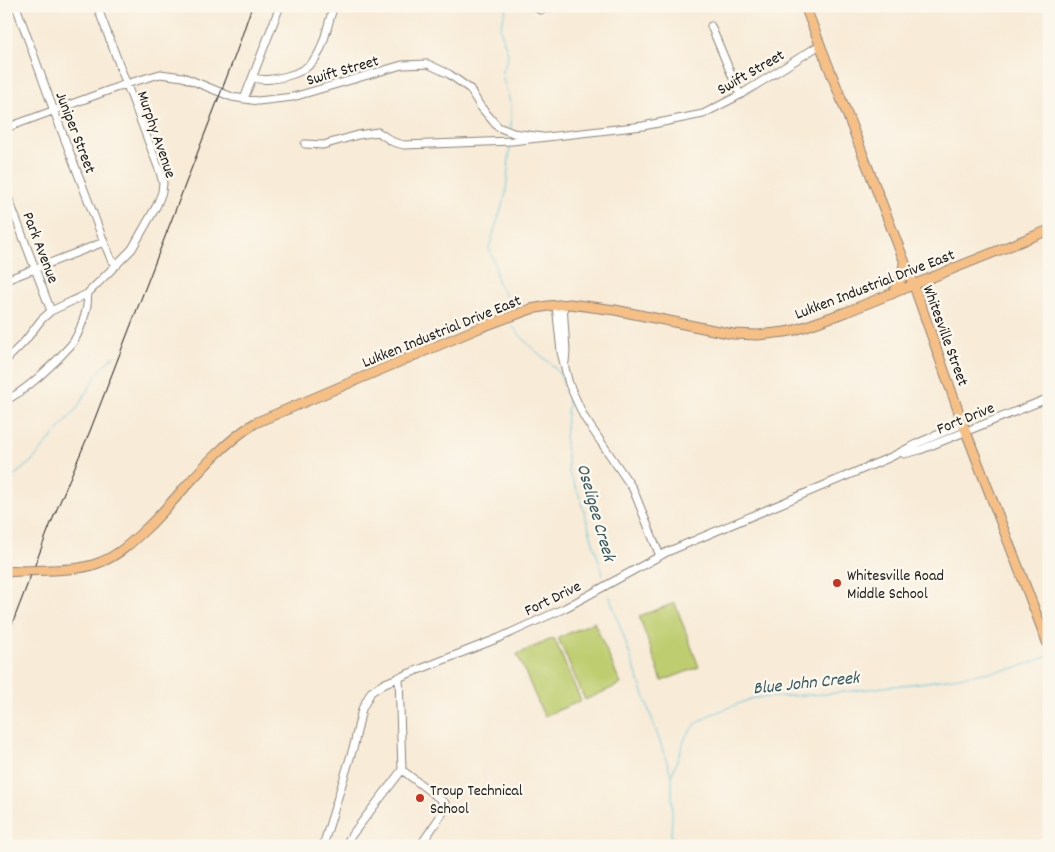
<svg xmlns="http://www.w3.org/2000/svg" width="1055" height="852" font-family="Dekko,sans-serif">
  <rect width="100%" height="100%" fill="#fbf7ec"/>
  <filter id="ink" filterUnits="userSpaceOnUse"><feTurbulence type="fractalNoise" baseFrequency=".02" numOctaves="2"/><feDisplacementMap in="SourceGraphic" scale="10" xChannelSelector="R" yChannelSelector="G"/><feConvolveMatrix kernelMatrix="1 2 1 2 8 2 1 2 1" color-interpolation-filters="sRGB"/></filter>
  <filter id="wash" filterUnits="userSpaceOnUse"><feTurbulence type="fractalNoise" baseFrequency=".0096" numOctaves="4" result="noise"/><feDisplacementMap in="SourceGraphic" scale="20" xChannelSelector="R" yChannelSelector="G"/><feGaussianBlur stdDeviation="1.12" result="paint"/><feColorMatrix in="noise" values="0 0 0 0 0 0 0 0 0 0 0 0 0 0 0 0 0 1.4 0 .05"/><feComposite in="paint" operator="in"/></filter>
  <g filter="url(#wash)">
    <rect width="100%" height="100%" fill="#f8ebd7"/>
    <!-- green -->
    <path fill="#becd6f" stroke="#6d7446" d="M 675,603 L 699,667 L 662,681 L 639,616 Z
      M 594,622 L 621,684 L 585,700 L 558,638 Z
      M 554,638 L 581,701 L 544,716 L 517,654 Z"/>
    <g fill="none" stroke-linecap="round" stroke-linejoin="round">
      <!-- stream -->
      <path stroke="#61c7df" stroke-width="1" d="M 507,6 L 500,28 L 508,54 L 507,61 L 502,71 L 503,79 L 511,105 L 511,128
        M 509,302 L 497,281 L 495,265 L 489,248 L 506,193 L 510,145
        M 512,326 L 529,345 L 553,366 L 560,375 L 566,388 L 568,401 L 565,439 L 569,473 L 578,492 L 603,575
        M 6,482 L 32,461 L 77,408 L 96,376 L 105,364 L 114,356
        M 609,594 L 671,774
        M 670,846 L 672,820 L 672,774 L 686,736 L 696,724 L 710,715 L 753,698 L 826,694 L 927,682 L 1016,668 L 1049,656"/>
    </g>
  </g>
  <g filter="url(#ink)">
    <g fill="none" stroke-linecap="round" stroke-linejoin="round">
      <defs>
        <path id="minor" d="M 16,6 L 54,111 L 104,242 L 111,259 L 117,265
          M 535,6 L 540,10 L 556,6
          M 711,26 L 740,95
          M 253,78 C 265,81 275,79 287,76 C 326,66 322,38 334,6
          M 244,99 L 280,6
          M 6,128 L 126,84 L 160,74 L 183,77 L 232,97 L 258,101 L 293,97 L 402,65 L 428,64 L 449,74 L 470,89 L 480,106 L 498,127 L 513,133 L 543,137
          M 305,144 L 323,145 L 358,135 L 378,132 L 393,142 L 404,145 L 512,141 L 643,126 L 703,114 L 740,95 L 820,45
          M 6,192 L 51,311
          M 6,280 L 104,242
          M 563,304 L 566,351 L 565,362
          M 556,305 L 561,352 L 569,384 L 584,417 L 633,489 L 660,556
          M 6,360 L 25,341 L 41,320 L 51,311 L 87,294 L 132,249 L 157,205 L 162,192 L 163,183 L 160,172 L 97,6
          M 6,400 C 26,391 56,362 71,345 C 79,335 90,306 87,294
          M 904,454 L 920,450 L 1049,398
          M 402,770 L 445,803 L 446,808 L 420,846
          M 323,846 L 354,745 L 362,709 L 371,692 L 385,683 L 499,638 L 565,608 L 667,552 L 891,457 L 918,443 L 963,424
          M 345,846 L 351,836 L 402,770 L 399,677"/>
        <path id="major" d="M 805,6 L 914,286 L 963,424 L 1049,647
          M 892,294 L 902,278 L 904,263
          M 52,570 C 69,569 85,569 101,562 C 121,554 135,539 150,525 C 184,491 214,449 255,423 L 479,328 L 531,309 L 548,306 L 570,304 L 615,310 L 733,334 L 758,335 L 785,332 L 795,330 L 846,312 L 1049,230
          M 6,572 L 21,571"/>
      </defs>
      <!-- minor casing -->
      <use href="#minor" stroke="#8a847a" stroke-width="9"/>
      <!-- major casing -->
      <use href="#major" stroke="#8a847a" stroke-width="11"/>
      <!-- minor -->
      <use href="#minor" stroke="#fff" stroke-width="7"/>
      <!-- major -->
      <use href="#major" stroke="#f5bf86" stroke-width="9"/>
      <!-- rail -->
      <path stroke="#1c1c1c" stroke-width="1" d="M 6,640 L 51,523 L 90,431 L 236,53 L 252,6"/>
      <defs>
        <path id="major-bridge" d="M 21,571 L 52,570"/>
      </defs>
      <!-- major-bridge casing -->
      <use href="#major-bridge" stroke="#8a847a" stroke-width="11" stroke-linecap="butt"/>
      <!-- major-bridge -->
      <use href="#major-bridge" stroke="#f5bf86" stroke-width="9"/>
    </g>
  </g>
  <!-- markers -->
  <g fill="#c8321e" stroke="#fbf7ec" stroke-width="2">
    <circle cx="837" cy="583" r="5"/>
    <circle cx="420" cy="798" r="5"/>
  </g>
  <g text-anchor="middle" stroke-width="5" stroke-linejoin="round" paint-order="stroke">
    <!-- street labels -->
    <g font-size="16" fill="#1c1c1c" stroke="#fbf7ec">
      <text transform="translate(342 69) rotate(-16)" y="6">Swift Street</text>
      <text transform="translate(750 71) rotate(-30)" y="6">Swift Street</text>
      <text transform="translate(77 132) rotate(69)" y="6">Juniper Street</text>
      <text transform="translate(158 134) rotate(71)" y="6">Murphy Avenue</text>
      <text transform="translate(42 247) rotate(69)" y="6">Park Avenue</text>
      <text transform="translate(874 283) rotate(-21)" y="6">Lukken Industrial Drive East</text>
      <text transform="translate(441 330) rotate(-22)" y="6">Lukken Industrial Drive East</text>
      <text transform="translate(947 335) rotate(70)" y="6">Whitesville Street</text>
      <text transform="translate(965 417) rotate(-22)" y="6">Fort Drive</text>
      <text transform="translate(552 597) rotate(-26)" y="6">Fort Drive</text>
    </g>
    <!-- poi labels -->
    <g font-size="16" fill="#1c1c1c" stroke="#fbf7ec" text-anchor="start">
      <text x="847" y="580">Whitesville Road<tspan x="847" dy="18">Middle School</tspan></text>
      <text x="430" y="795">Troup Technical<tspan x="430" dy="18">School</tspan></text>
    </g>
    <!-- water labels -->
    <g font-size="18" font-style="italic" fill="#345860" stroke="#fbf7ec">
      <text transform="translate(597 512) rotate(74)" y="6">Oseligee Creek</text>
      <text transform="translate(806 682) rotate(-6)" y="6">Blue John Creek</text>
    </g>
  </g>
  <!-- margin -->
  <rect width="1055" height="852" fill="none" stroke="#fbf7ec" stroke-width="25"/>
</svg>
